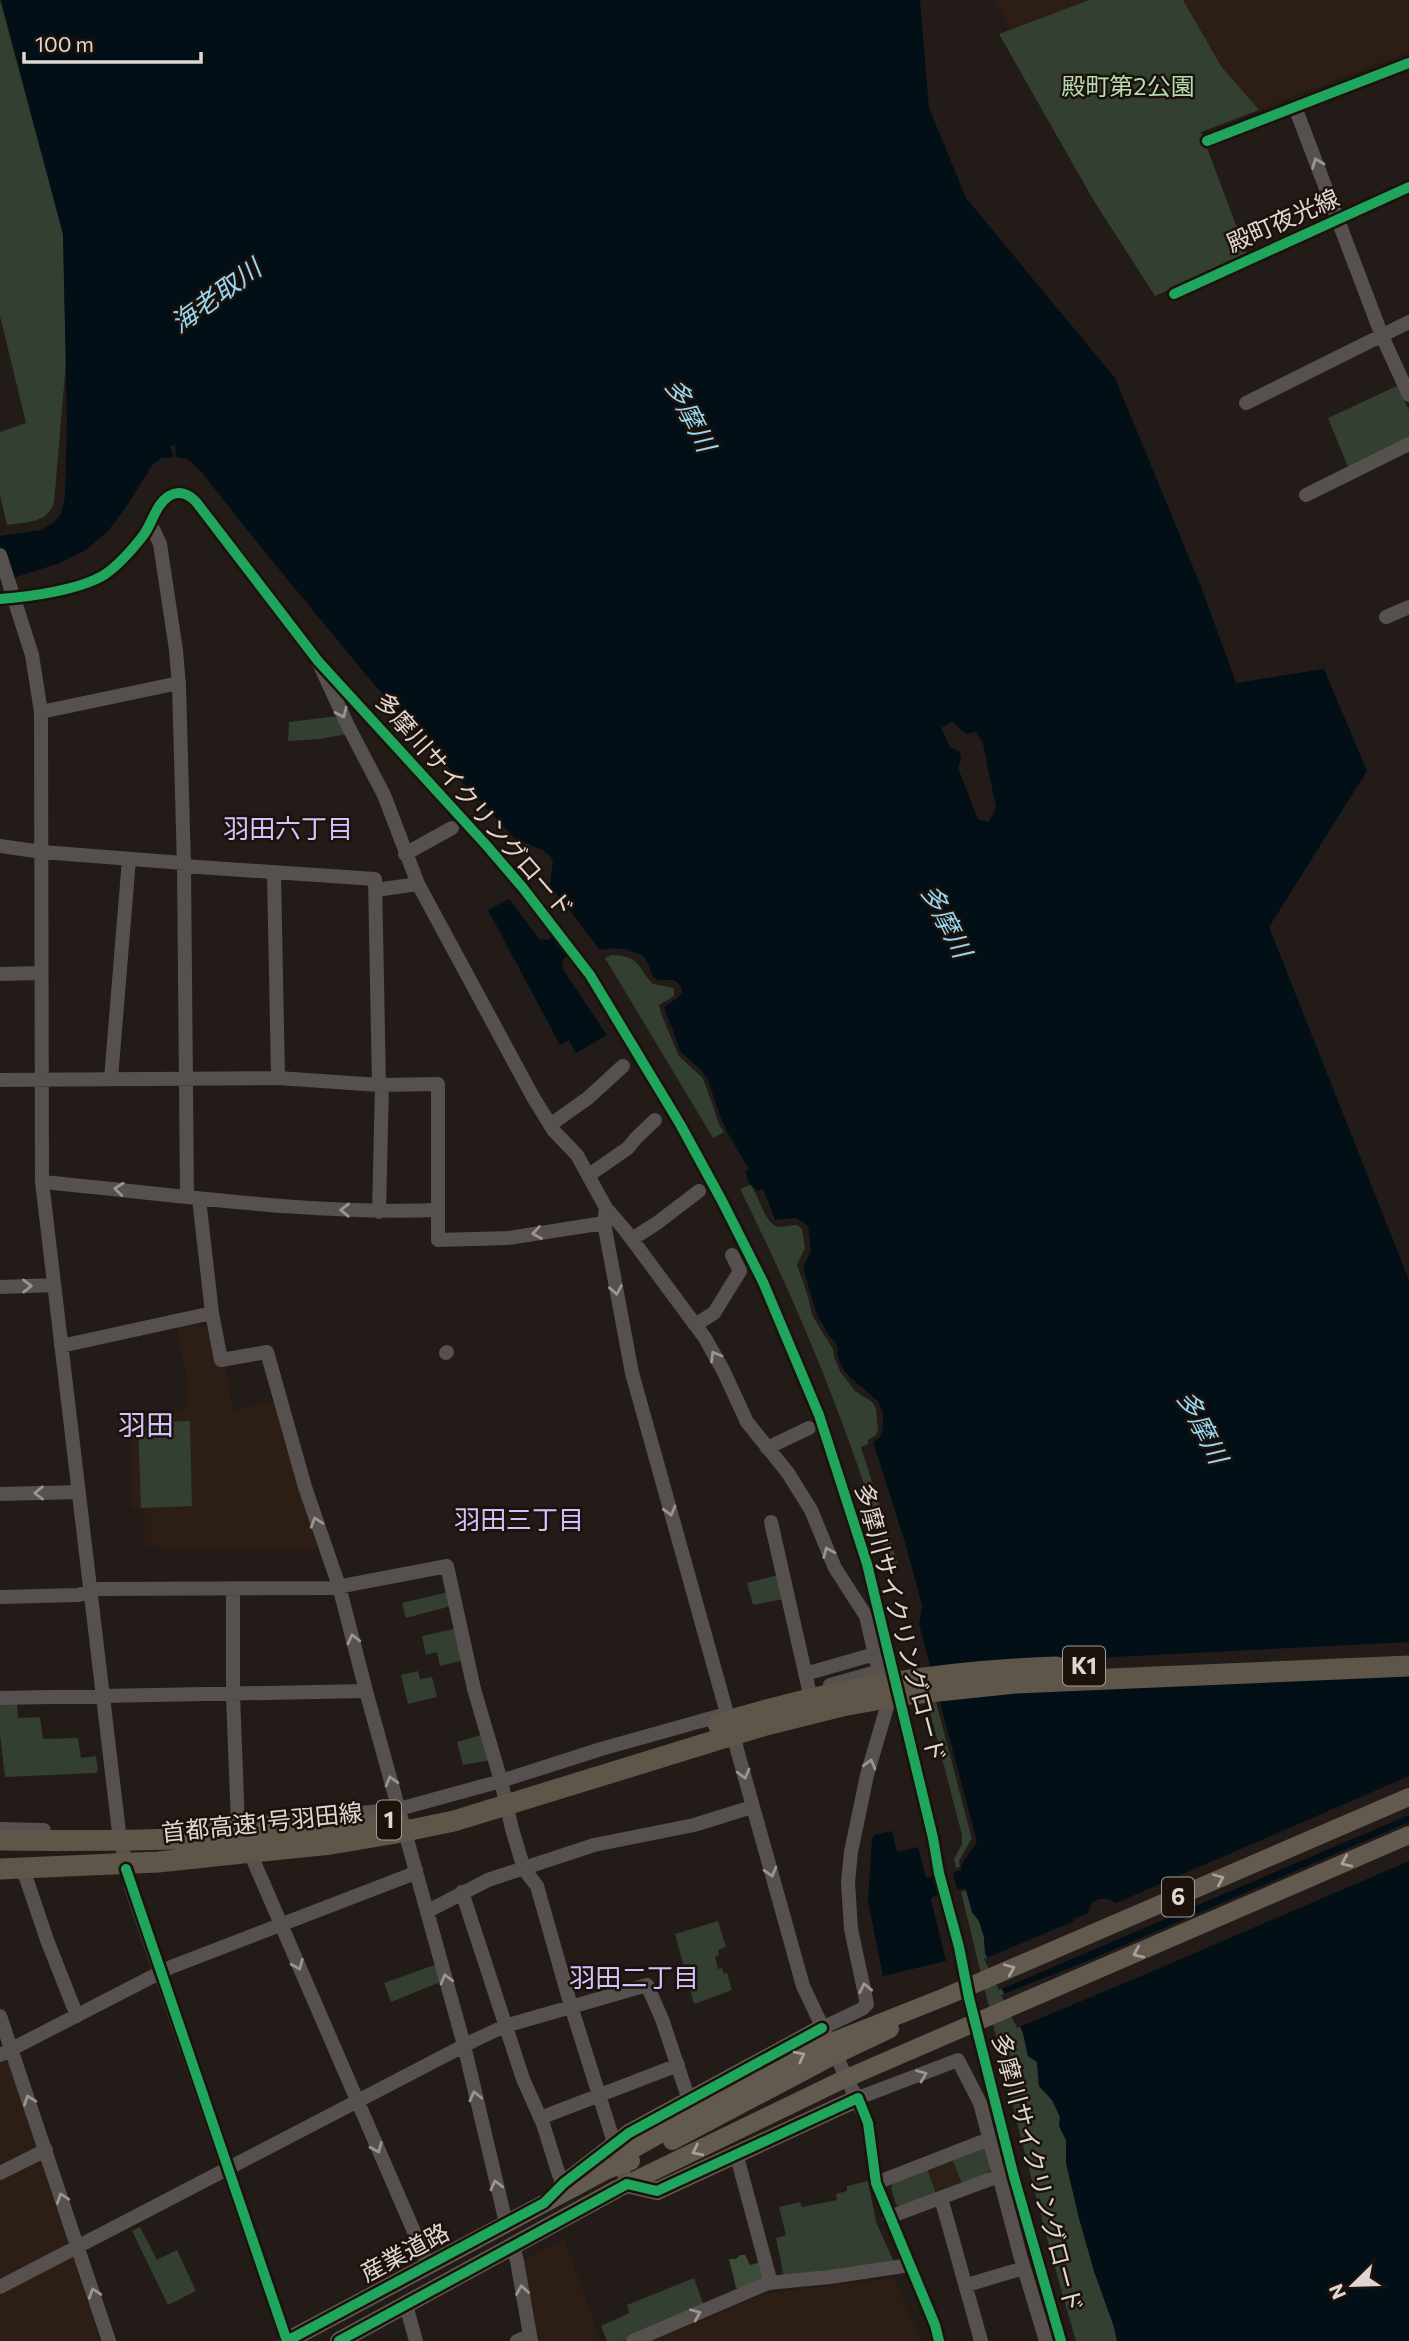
<svg xmlns="http://www.w3.org/2000/svg" width="1409" height="2341" font-family="Commissioner,'Noto Sans JP',sans-serif">
  <rect width="100%" height="100%" fill="#221b18"/>
  <!-- built -->
  <path fill="#2d1e15" d="M 995,0 L 1089,0 L 1010,29 Z
    M 1183,0 L 1409,0 L 1409,52 L 1259,110 L 1221,66 Z
    M 196,1324 L 209,1329 L 215,1364 L 224,1363 L 233,1410 L 273,1400 L 318,1549 L 161,1550 L 160,1546 L 145,1547 L 145,1510 L 132,1509 L 130,1414 L 187,1409 L 188,1383 L 177,1328 Z
    M 7,2055 L 42,2148 L 0,2170 L 0,2058 Z
    M 43,2158 L 70,2241 L 68,2246 L 0,2283 L 0,2176 Z
    M 564,2239 L 585,2297 L 600,2341 L 534,2341 L 523,2261 Z
    M 75,2252 L 107,2341 L 0,2341 L 0,2290 Z
    M 894,2278 L 921,2341 L 651,2341 L 766,2293 Z"/>
  <!-- industrial -->
  <path fill="#2d2015" d="M 952,2158 L 962,2183 L 936,2193 L 926,2169 Z"/>
  <!-- green -->
  <path fill="#333f31" fill-rule="evenodd" d="M 0,0 L 63,234 L 66,362 L 54,503 C 47,524 25,522 7,525 L 0,495 L 0,432 L 26,423 L 0,316 Z
    M 1089,0 L 1183,0 L 1221,66 L 1259,110 L 1201,132 L 1247,254 L 1155,296 L 1094,201 L 999,34 Z
    M 1397,386 L 1409,410 L 1409,437 L 1348,467 L 1328,418 Z
    M 338,716 L 347,734 L 320,739 L 288,741 L 289,722 Z
    M 611,955 C 641,956 636,966 653,984 L 674,988 L 674,996 L 659,1005 L 661,1013 L 679,1056 L 703,1078 L 724,1132 L 713,1138 L 605,958 Z
    M 750,1185 C 760,1195 764,1225 779,1227 C 784,1227 791,1225 797,1225 L 802,1229 L 805,1248 L 797,1265 L 808,1295 L 812,1315 L 833,1349 L 834,1357 L 840,1371 L 855,1391 L 872,1402 L 876,1408 L 878,1430 L 876,1435 L 868,1440 L 868,1444 L 861,1447 L 898,1564 L 890,1567 C 852,1436 801,1311 740,1189 Z
    M 190,1421 L 192,1506 L 141,1508 L 138,1423 Z
    M 778,1575 L 783,1599 L 753,1605 L 747,1583 Z
    M 448,1592 L 451,1606 L 406,1618 L 402,1603 Z
    M 458,1628 L 464,1660 L 440,1666 L 437,1652 L 426,1655 L 422,1636 Z
    M 418,1671 L 420,1679 L 432,1677 L 437,1697 L 408,1704 L 401,1675 Z
    M 932,1686 L 972,1839 L 959,1861 L 960,1867 L 956,1868 L 954,1859 L 962,1844 L 962,1835 L 924,1689 Z
    M 0,1703 L 17,1703 L 18,1718 L 40,1717 L 43,1739 L 78,1738 L 81,1758 L 96,1756 L 98,1770 L 96,1773 L 5,1777 L 0,1734 Z
    M 484,1734 L 491,1760 L 463,1765 L 457,1742 Z
    M 966,1890 L 972,1912 L 979,1921 L 984,1937 L 985,1953 L 1023,2033 L 1028,2056 L 1037,2062 L 1039,2086 L 1052,2100 L 1060,2117 L 1059,2126 L 1066,2140 L 1066,2163 L 1079,2218 L 1094,2271 L 1114,2327 L 1117,2341 L 1076,2341 C 1032,2193 998,2042 961,1892 Z
    M 718,1921 L 726,1947 L 718,1950 L 719,1955 L 715,1957 L 718,1969 L 722,1968 L 724,1974 L 727,1973 L 732,1990 L 694,2004 L 675,1934 Z
    M 437,1964 L 443,1981 L 391,2002 L 384,1983 Z
    M 980,2146 L 987,2149 L 992,2167 L 986,2175 L 905,2207 L 896,2205 L 891,2188 L 894,2180 ZM 952,2159 L 962,2183 L 936,2193 L 927,2169 Z
    M 868,2181 L 876,2222 L 894,2262 L 784,2277 L 776,2238 L 786,2235 L 779,2207 L 800,2202 L 802,2207 L 837,2200 L 836,2194 L 847,2191 L 847,2186 Z
    M 140,2227 L 157,2260 L 177,2250 L 196,2291 L 168,2305 L 132,2231 Z
    M 694,2278 L 704,2306 L 623,2341 L 607,2341 L 601,2326 L 629,2313 L 627,2305 Z"/>
  <!-- forest -->
  <path fill="#3b4d39" d="M 740,2255 L 745,2255 L 750,2265 L 758,2263 L 758,2259 L 765,2277 L 740,2289 L 736,2288 L 729,2259 L 736,2259 Z"/>
  <!-- water -->
  <path fill="#030f17" fill-rule="evenodd" d="M 1,0 L 920,0 L 929,108 L 966,198 L 1115,378 L 1202,589 L 1236,683 L 1324,669 L 1367,771 L 1269,927 L 1409,1280 L 1409,2341 L 1117,2341 L 1114,2327 L 1094,2271 L 1079,2218 L 1066,2163 L 1066,2140 L 1059,2126 L 1060,2117 L 1052,2100 L 1039,2086 L 1037,2062 L 1028,2056 L 1023,2033 L 985,1953 L 984,1937 L 979,1921 L 972,1912 L 966,1889 L 957,1889 L 953,1873 L 961,1870 L 961,1865 L 976,1841 L 919,1624 L 922,1605 L 905,1543 L 873,1442 C 881,1437 882,1434 883,1424 C 885,1396 857,1389 843,1369 C 838,1361 837,1353 836,1343 C 815,1324 811,1293 803,1267 L 811,1251 L 808,1226 L 797,1218 L 775,1220 L 763,1189 L 757,1191 L 748,1181 L 745,1171 L 749,1169 L 723,1125 L 708,1080 L 680,1051 L 664,1007 L 677,998 L 682,992 L 677,982 L 674,980 L 658,980 L 653,977 L 648,963 L 626,949 L 600,950 L 550,885 L 553,861 L 550,856 L 544,851 L 514,838 L 421,737 L 371,681 L 260,546 L 199,469 L 187,459 L 176,457 L 175,445 L 170,446 L 174,457 L 161,458 L 153,464 L 126,507 L 108,531 L 86,550 L 57,564 L 0,582 L 0,536 L 41,530 L 53,523 L 61,514 L 65,496 L 67,421 L 63,234 ZM 952,721 L 966,734 L 976,732 L 983,744 L 996,807 L 989,822 L 978,819 L 958,768 L 961,759 L 960,752 L 950,747 L 941,728 Z
    M 509,899 L 539,939 L 548,940 L 561,930 L 576,949 L 563,960 L 562,968 L 607,1035 L 576,1053 L 569,1040 L 560,1045 L 488,910 Z
    M 892,1831 L 897,1852 L 918,1847 L 926,1878 L 944,1874 L 949,1892 L 932,1897 L 931,1900 L 946,1961 L 883,1976 L 868,1901 L 872,1839 L 874,1835 Z"/>
  <!-- pier -->
  <path fill="#221b18" d="M 616,948 L 640,954 L 645,958 L 653,977 L 658,980 L 674,980 L 681,986 L 682,992 L 677,998 L 664,1007 L 664,1013 L 672,1028 L 680,1051 L 701,1070 L 708,1080 L 715,1106 L 727,1131 L 724,1132 L 719,1124 L 703,1078 L 679,1056 L 661,1013 L 661,1005 L 675,996 L 678,991 L 677,987 L 673,983 L 656,983 L 650,979 L 642,961 L 638,957 L 625,953 L 602,953 L 600,950 Z
    M 763,1189 L 775,1220 L 796,1218 L 808,1226 L 811,1251 L 803,1267 L 816,1313 L 829,1336 L 838,1347 L 837,1357 L 845,1372 L 862,1390 L 878,1401 L 883,1413 L 880,1437 L 873,1442 L 905,1543 L 922,1606 L 919,1624 L 931,1669 L 998,1663 L 1409,1642 L 1409,1672 L 1139,1684 L 939,1698 L 977,1842 L 961,1865 L 960,1860 L 972,1838 L 916,1625 L 918,1606 L 902,1544 L 869,1443 L 878,1435 L 879,1413 L 871,1399 L 860,1393 L 842,1374 L 834,1357 L 835,1348 L 824,1335 L 813,1314 L 799,1267 L 800,1262 L 807,1250 L 805,1228 L 796,1222 L 779,1225 L 773,1223 L 768,1215 L 762,1193 L 758,1195 L 757,1191 Z
    M 1409,1776 L 1409,1815 L 999,1990 L 984,1959 L 1074,1921 L 1073,1919 L 1087,1914 L 1092,1903 L 1099,1899 L 1108,1899 L 1116,1903 Z
    M 1409,1822 L 1409,1861 L 1153,1971 L 1017,2028 L 1001,1995 L 1080,1964 Z"/>
  <g fill="none" stroke-linecap="round" stroke-linejoin="round">
    <!-- minor -->
    <path stroke="#56514e" stroke-width="14" d="M 1295,107 L 1382,336 L 1409,395
      M 1207,141 L 1409,63
      M 1174,294 L 1409,187
      M 1246,403 L 1409,322
      M 1306,495 L 1409,444
      M 149,526 L 153,529 L 160,544 L 176,650 L 179,686 L 184,866 L 187,1197
      M 0,555 L 32,655 L 41,712 L 42,1182 L 119,1832 L 131,1887 L 287,2341
      M 0,599 C 29,597 79,590 104,575 C 119,565 131,551 142,537 C 152,525 155,505 169,496 C 179,490 189,494 197,503 L 318,661 L 348,726 L 384,795 L 418,884 L 533,1097 L 554,1131 L 577,1155 L 606,1208 L 625,1230 L 705,1338 L 723,1370 L 747,1422 L 788,1473 L 811,1510 L 835,1568 L 866,1616 L 887,1707 L 867,1775 L 851,1852 L 848,1882 L 851,1929 L 867,2004 L 862,2009 L 822,2028
      M 1386,617 L 1409,607
      M 41,712 L 179,683
      M 0,846 L 42,852 L 183,863
      M 405,854 L 452,828
      M 184,866 L 375,879 L 379,1085
      M 274,872 L 278,1078
      M 376,890 L 418,884
      M 0,974 L 41,973
      M 111,1079 L 129,859
      M 0,1080 L 278,1078 L 379,1085 L 438,1084 L 438,1240 L 508,1238 L 604,1223
      M 550,1125 L 588,1098 L 623,1066
      M 589,1175 L 628,1148 L 636,1138 L 655,1120
      M 42,1182 C 174,1194 305,1215 438,1210
      M 199,1199 L 212,1313 L 221,1360 L 267,1352 L 305,1487 L 339,1586 L 366,1691 L 464,2045 L 506,2223
      M 606,1208 L 604,1223 L 632,1373 L 803,1986 L 868,2123 L 876,2183 L 935,2325 L 939,2341
      M 379,1212 L 382,1085
      M 632,1239 L 657,1223 L 699,1191
      M 0,1287 L 54,1285
      M 695,1325 L 714,1313 L 740,1271 L 732,1255
      M 61,1346 L 212,1313
      M 446,1353 L 447,1352
      M 767,1448 L 809,1428
      M 0,1494 L 78,1492
      M 771,1522 L 809,1690
      M 233,1589 L 233,1695 L 238,1825 L 428,2264
      M 0,1597 L 78,1595 L 99,1589 L 332,1588 L 447,1566 L 474,1689 L 501,1781 L 512,1829 L 524,1869 L 537,1886 L 571,2006 L 627,2184
      M 805,1674 L 875,1654
      M 830,1685 L 880,1671
      M 0,1698 L 366,1691
      M 215,1828 L 399,1809 L 501,1781 L 601,1749 L 726,1714
      M 0,1829 L 44,1830
      M 25,1875 L 47,1940 L 77,2016
      M 462,1892 L 523,2079 L 543,2124 L 559,2175 L 564,2183
      M 428,1911 L 488,1880 L 594,1845 L 694,1825 L 752,1807
      M 0,2016 L 109,2341
      M 0,2055 L 171,1967 L 410,1875 L 416,1870
      M 858,2098 L 958,2060 L 980,2103 L 1020,2255 L 1046,2341
      M 540,2118 L 678,2065
      M 736,2153 L 771,2283
      M 0,2173 L 46,2150
      M 876,2183 L 989,2139
      M 941,2198 L 981,2341
      M 889,2217 L 999,2176
      M 513,2246 L 517,2261 L 531,2341
      M 967,2285 L 1024,2268
      M 0,2287 L 475,2040 L 505,2026 L 647,1985 L 662,2019 L 689,2100
      M 406,2305 L 416,2341
      M 517,2341 L 530,2335
      M 633,2341 L 768,2283 L 830,2277 L 910,2265"/>
    <!-- major -->
    <path stroke="#625a4f" stroke-width="18" d="M 672,2141 L 831,2057 L 890,2029
      M 620,2163 L 632,2150 L 697,2113 L 824,2045 L 947,1996 L 1409,1797
      M 627,2184 L 657,2191 L 858,2098
      M 562,2185 L 629,2133 L 822,2028
      M 287,2341 L 607,2170 L 631,2161
      M 339,2341 L 617,2189 L 840,2081 L 1409,1835"/>
    <!-- highway -->
    <path stroke="#5e5648" stroke-width="21" d="M 718,1724 C 832,1689 937,1671 1057,1667
      M 0,1840 C 94,1841 189,1841 283,1833 C 320,1830 358,1827 395,1819
      M 0,1869 L 158,1862 L 331,1844 L 391,1834 L 454,1821 L 766,1725 L 842,1706 L 910,1694 L 1015,1683 L 1409,1666"/>
    <defs>
      <path id="cycleway" d="M 1207,141 L 1409,63
        M 1174,294 L 1409,187
        M 0,599 C 29,597 79,590 104,575 C 119,565 131,551 142,537 C 152,525 155,505 169,496 C 179,490 189,494 197,503 L 318,661 L 487,846 L 523,888 L 590,975 L 680,1124 L 722,1201 L 763,1282 L 819,1415 L 867,1564 L 933,1838 L 939,1873 L 959,1947 L 969,1998 L 1014,2177 L 1061,2341
        M 126,1869 L 287,2341
        M 287,2341 L 544,2203 L 564,2183 L 629,2133 L 822,2028
        M 339,2341 L 627,2184 L 657,2191 L 858,2098 L 868,2123 L 876,2183 L 935,2325 L 939,2341"/>
    </defs>
    <!-- cycleway casing -->
    <use href="#cycleway" stroke="#1c110b" stroke-width="15"/>
    <!-- cycleway -->
    <use href="#cycleway" stroke="#20a55d" stroke-width="10"/>
  </g>
  <!-- one-way arrows -->
  <defs><path id="oneway-chevron" d="M-2-3.5L2.5 0L-2 3.5" fill="none" stroke-width="1.6" stroke-linecap="round" stroke-linejoin="round" transform="scale(1.75)"/></defs>
  <g stroke="#9b9490">
    <use href="#oneway-chevron" transform="translate(1317 163) rotate(-111)"/>
    <use href="#oneway-chevron" transform="translate(342 713) rotate(65)"/>
    <use href="#oneway-chevron" transform="translate(119 1189) rotate(-174)"/>
    <use href="#oneway-chevron" transform="translate(345 1210) rotate(-178)"/>
    <use href="#oneway-chevron" transform="translate(537 1233) rotate(171)"/>
    <use href="#oneway-chevron" transform="translate(27 1286) rotate(-1)"/>
    <use href="#oneway-chevron" transform="translate(616 1290) rotate(80)"/>
    <use href="#oneway-chevron" transform="translate(715 1356) rotate(-120)"/>
    <use href="#oneway-chevron" transform="translate(39 1493) rotate(179)"/>
    <use href="#oneway-chevron" transform="translate(670 1511) rotate(75)"/>
    <use href="#oneway-chevron" transform="translate(316 1522) rotate(-108)"/>
    <use href="#oneway-chevron" transform="translate(828 1552) rotate(-113)"/>
    <use href="#oneway-chevron" transform="translate(353 1639) rotate(-104)"/>
    <use href="#oneway-chevron" transform="translate(870 1764) rotate(-75)"/>
    <use href="#oneway-chevron" transform="translate(744 1774) rotate(75)"/>
    <use href="#oneway-chevron" transform="translate(391 1781) rotate(-106)"/>
    <use href="#oneway-chevron" transform="translate(771 1872) rotate(74)"/>
    <use href="#oneway-chevron" transform="translate(298 1965) rotate(67)"/>
    <use href="#oneway-chevron" transform="translate(446 1979) rotate(-105)"/>
    <use href="#oneway-chevron" transform="translate(865 1988) rotate(-102)"/>
    <use href="#oneway-chevron" transform="translate(922 2075) rotate(-22)"/>
    <use href="#oneway-chevron" transform="translate(475 2096) rotate(-103)"/>
    <use href="#oneway-chevron" transform="translate(29 2100) rotate(-109)"/>
    <use href="#oneway-chevron" transform="translate(377 2148) rotate(67)"/>
    <use href="#oneway-chevron" transform="translate(496 2185) rotate(-104)"/>
    <use href="#oneway-chevron" transform="translate(62 2198) rotate(-109)"/>
    <use href="#oneway-chevron" transform="translate(522 2290) rotate(-99)"/>
    <use href="#oneway-chevron" transform="translate(94 2293) rotate(-108)"/>
    <use href="#oneway-chevron" transform="translate(696 2314) rotate(-23)"/>
  </g>
  <g stroke="#a79f98">
    <use href="#oneway-chevron" transform="translate(1346 1862) rotate(156)"/>
    <use href="#oneway-chevron" transform="translate(1219 1879) rotate(-23)"/>
    <use href="#oneway-chevron" transform="translate(1138 1953) rotate(156)"/>
    <use href="#oneway-chevron" transform="translate(1010 1969) rotate(-23)"/>
    <use href="#oneway-chevron" transform="translate(800 2056) rotate(-27)"/>
    <use href="#oneway-chevron" transform="translate(697 2151) rotate(154)"/>
  </g>
  <g text-anchor="middle" stroke-width="5" stroke-linejoin="round" paint-order="stroke">
    <!-- shield labels -->
    <g fill="#1c110b" stroke="#a59c97" stroke-width="2">
      <rect x="1063" y="1646.5" width="42" height="39" rx="5"/>
      <rect x="377" y="1800.5" width="24" height="39" rx="5"/>
      <rect x="1162" y="1877.5" width="32" height="39" rx="5"/>
    </g>
    <g font-size="23" font-weight="bold" fill="#e0d7d3">
      <text x="1084" y="1674">K1</text>
      <text x="389" y="1828">1</text>
      <text x="1178" y="1905">6</text>
    </g>
    <!-- park labels -->
    <g font-size="24" fill="#b4deb2" stroke="#1c110b">
      <text x="1128" y="95">殿町第2公園</text>
    </g>
    <!-- street labels -->
    <g font-size="24" fill="#e0d7d3" stroke="#1c110b">
      <text transform="translate(1283 221) rotate(-24)" y="8">殿町夜光線</text>
      <text transform="translate(474 805) rotate(49)" y="8">多摩川サイクリングロード</text>
      <text transform="translate(900 1623) rotate(75)" y="8">多摩川サイクリングロード</text>
      <text transform="translate(262 1823) rotate(-6)" y="8">首都高速1号羽田線</text>
      <text transform="translate(1037 2173) rotate(75)" y="8">多摩川サイクリングロード</text>
      <text transform="translate(405 2253) rotate(-28)" y="8">産業道路</text>
    </g>
    <!-- water labels -->
    <g font-size="26" font-style="italic" fill="#96d6f2" stroke="#1c110b">
      <text transform="translate(216 296) rotate(-36)" y="9">海老取川</text>
      <text transform="translate(690 415) rotate(63)" y="9">多摩川</text>
      <text transform="translate(946 921) rotate(63)" y="9">多摩川</text>
      <text transform="translate(1202 1427) rotate(63)" y="9">多摩川</text>
    </g>
    <!-- neighbourhood labels -->
    <g font-size="26" fill="#cfc4fd" stroke="#1c110b">
      <text x="288" y="838">羽田六丁目</text>
      <text x="519" y="1529">羽田三丁目</text>
      <text x="634" y="1987">羽田二丁目</text>
    </g>
    <!-- quarter labels -->
    <g font-size="28" fill="#cfc4fd" stroke="#1c110b">
      <text x="146" y="1435">羽田</text>
    </g>
  </g>
  <!-- north arrow -->
  <g transform="translate(1353 2285) rotate(247)" stroke="#1c110b" stroke-width="5" paint-order="stroke">
  <path d="M0-5L12 26L0 18L-12 26Z" fill="#e0d7d3"/>
  <text y="-10" font-size="19" font-weight="bold" text-anchor="middle" fill="#e0d7d3">N</text>
  </g>
  <!-- scale -->
  <path d="M24 52v10h177v-10" fill="none" stroke="#e0d7d3" stroke-width="3.5"/>
  <text x="35" y="52" font-size="21" fill="#e0d7d3" stroke="#1c110b" stroke-width="5" paint-order="stroke">100 m</text>
</svg>
